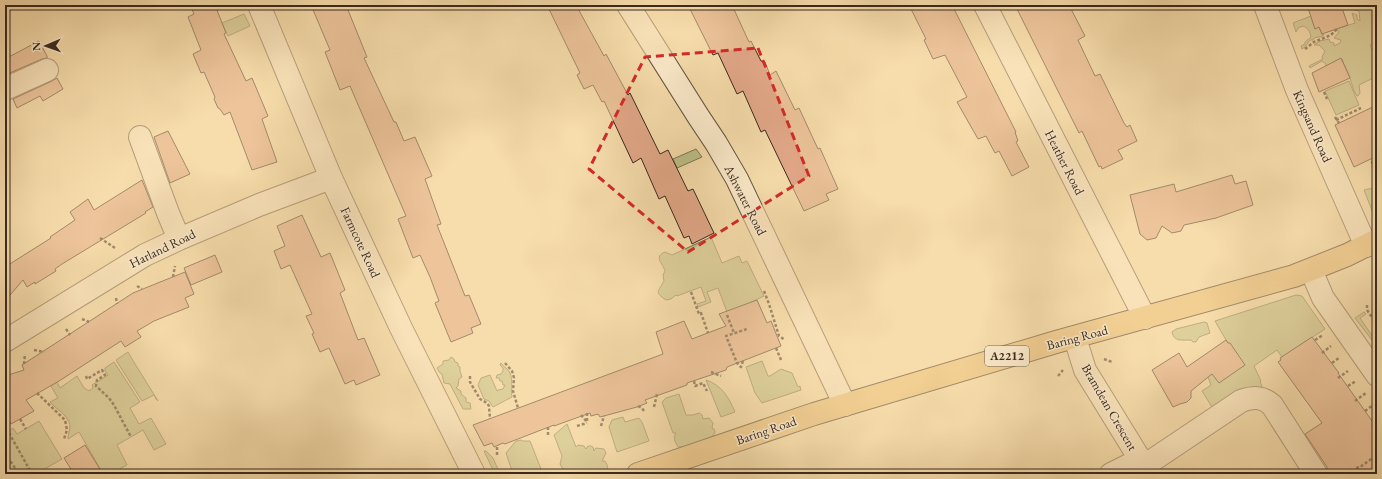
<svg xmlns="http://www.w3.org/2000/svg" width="1382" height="479" font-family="'EB Garamond',serif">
  <rect width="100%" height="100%" fill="#f7ddac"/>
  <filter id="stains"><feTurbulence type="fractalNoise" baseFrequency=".005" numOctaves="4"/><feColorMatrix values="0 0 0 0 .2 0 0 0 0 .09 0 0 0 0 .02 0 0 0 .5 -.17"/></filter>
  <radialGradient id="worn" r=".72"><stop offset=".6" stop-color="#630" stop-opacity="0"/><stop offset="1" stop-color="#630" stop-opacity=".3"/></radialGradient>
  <!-- green -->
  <path fill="#bec088" stroke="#7c7454" d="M 1346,5 L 1377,5 L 1377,53 L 1372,44 L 1370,45 L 1377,62 L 1377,76 L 1359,85 L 1360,93 L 1358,96 L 1357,96 C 1353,90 1352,84 1350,78 C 1348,71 1344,65 1342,59 L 1326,66 L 1326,64 L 1322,61 L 1310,68 L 1309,66 L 1323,59 L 1322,57 L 1325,51 L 1319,45 L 1314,45 L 1320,41 L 1329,39 L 1330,42 L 1334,43 L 1334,46 L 1340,43 L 1341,40 L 1334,38 L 1339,32 L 1337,29 L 1355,23 L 1352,13 L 1357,15 L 1357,19 L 1360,21 L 1359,11 L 1350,9 Z
    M 244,14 L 250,26 L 228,36 L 222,23 Z
    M 1311,16 L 1315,29 L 1319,27 L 1322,35 L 1324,34 L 1323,36 L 1314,38 L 1313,40 L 1310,40 L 1305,47 L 1302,49 L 1301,46 L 1305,44 L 1305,42 L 1311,37 C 1310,31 1308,28 1303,26 L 1298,28 L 1296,32 L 1293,23 Z
    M 1349,81 L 1359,105 L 1336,115 L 1325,91 Z
    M 696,149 L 702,157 L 677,168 L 673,159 Z
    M 1377,188 L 1377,211 L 1373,213 L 1364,190 L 1368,189 Z
    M 711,237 L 722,263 L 739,256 L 742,263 L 747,261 L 764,296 L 741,307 L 730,320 L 718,288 L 707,292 L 711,302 L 698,307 L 697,304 L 706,301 L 701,287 L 677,296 L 676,295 L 671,299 L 666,300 C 654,292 658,292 664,281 L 663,275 L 665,271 C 663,263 653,257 665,252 L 672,255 Z
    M 1296,295 L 1302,296 L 1325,329 L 1282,357 L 1277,350 L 1254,366 L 1261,381 L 1260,382 L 1262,386 L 1260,389 L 1215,412 L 1202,391 L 1211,385 L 1208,377 L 1212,374 L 1244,366 L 1226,340 L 1215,321 Z
    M 1364,312 L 1366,314 L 1360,318 L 1377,343 L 1375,344 L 1355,318 Z
    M 1204,322 L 1207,323 L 1210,333 L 1199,337 L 1196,342 L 1193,342 L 1191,340 C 1182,340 1174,342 1172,332 L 1176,329 Z
    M 128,352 L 132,359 L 158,401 L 156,399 L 154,395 L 142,401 L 116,360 Z
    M 451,357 L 454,359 L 455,362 L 458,363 L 458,366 L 460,367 L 460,371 L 462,377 L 459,379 L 458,386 L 456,388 L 461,391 L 461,394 L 466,398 L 466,402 L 470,403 L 471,409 L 463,409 L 450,384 L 444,383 L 442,374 L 440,373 L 437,368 L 443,364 L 443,361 L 449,360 Z
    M 762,361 L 768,376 L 770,376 L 781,369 L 792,373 L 798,387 L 800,386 L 801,390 L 762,403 L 755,393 L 746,367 Z
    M 114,362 L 140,402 L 130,408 L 139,424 L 151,418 L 166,444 L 154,450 L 143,430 L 117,445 L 127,465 L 110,474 L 100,474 L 102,472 L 79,432 L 68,439 C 68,434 70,430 70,425 C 67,414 57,410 50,402 L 58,398 L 46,378 L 54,384 L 57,382 L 60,388 L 77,376 L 84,388 L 89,391 L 93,388 L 92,385 L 108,375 L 105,371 L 105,368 Z
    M 501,363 C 504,368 508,368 510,373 C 513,380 511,389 512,397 L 493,407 L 489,401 L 484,399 L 478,385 L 481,378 L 490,375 L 497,391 L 498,390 L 503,389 L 505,385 L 503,385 L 502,381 L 500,381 L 499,378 L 496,378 L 497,375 L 501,374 L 503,371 L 503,368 L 500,365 Z
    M 706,380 C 722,385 729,398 735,412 L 721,417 Z
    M 679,394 L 686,415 L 693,415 L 699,413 L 702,415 L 703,419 L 709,418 L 713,423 L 712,428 L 714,429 L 715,432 L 713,436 L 711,437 L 711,440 L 682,447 L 678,447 C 675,442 673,438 676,433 L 673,433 L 662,402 L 666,398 Z
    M 623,417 L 625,422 L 639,418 L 642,422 L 649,441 L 617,452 L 609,427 L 612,420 Z
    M 39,421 L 62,459 L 41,471 L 43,474 L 5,474 L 5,434 L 13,428 L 17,434 Z
    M 567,424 L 576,447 L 578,445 L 584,446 L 586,449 L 588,446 L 591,446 L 593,447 L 594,451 L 596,448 L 604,449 L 606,453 L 602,461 L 605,461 C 608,466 609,469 605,474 L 565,474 L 566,471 L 562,468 L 560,464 L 562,456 L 554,435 Z
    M 521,440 L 523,441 L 530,441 L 543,474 L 513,474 L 506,453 L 516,441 Z
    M 484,451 L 486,451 L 493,458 L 500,474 L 495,474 Z"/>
  <!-- building -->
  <path fill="#e2a888" stroke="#392920" d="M 190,5 L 215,5 L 226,33 L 224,34 L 246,81 L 252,78 L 268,116 L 262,119 L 277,162 L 252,170 L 230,112 L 224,115 L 220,109 L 218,108 L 214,99 L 215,97 L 204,72 L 201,73 L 193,54 L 201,50 L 188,17 L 194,14 Z
    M 311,5 L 346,5 L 367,57 L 364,58 L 394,122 L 396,122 L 404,141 L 415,137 L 432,176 L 425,179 L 441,224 L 437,225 L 465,296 L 469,295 L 481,324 L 471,328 L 473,333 L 451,342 L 435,303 L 439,301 L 430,277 L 420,255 L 413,258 L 398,219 L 406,216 L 350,86 L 340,90 L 325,52 L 330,50 Z
    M 547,5 L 576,5 L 604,56 L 606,54 L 628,95 L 630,93 L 660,154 L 668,150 L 688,191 L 693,189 L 714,233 L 692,244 L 689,236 L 684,238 L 665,196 L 659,199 L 641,158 L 633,163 L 604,101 L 602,102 L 593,85 L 584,89 L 577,75 L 580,73 Z
    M 688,5 L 732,5 L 749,42 L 751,41 L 761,61 L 765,62 L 770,75 L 776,71 L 795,110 L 799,108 L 818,149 L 820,148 L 838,189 L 826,194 L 829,200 L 804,211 L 765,130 L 761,132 L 743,91 L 737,94 L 718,53 L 713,55 Z
    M 909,5 L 952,5 L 1016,132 L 1015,132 L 1018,141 L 1016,142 L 1029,167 L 1012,176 L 999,151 L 995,153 L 986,136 L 978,139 L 957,102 L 967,97 L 945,55 L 933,59 L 924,40 L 926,39 Z
    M 1015,5 L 1069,5 L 1085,36 L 1078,40 L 1095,76 L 1100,74 L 1124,123 L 1127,127 L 1130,125 L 1137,141 L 1118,150 L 1123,159 L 1102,169 L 1101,166 L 1099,167 L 1082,131 L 1079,133 Z
    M 1307,5 L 1341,5 L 1348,25 L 1322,34 L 1319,27 L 1315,29 Z
    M 39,41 L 47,56 L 47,58 L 42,59 L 5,75 L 5,59 Z
    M 1341,58 L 1350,78 L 1319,92 L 1312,73 Z
    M 57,78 L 63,89 L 43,101 L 40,96 L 17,108 L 13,99 L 52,81 Z
    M 1377,105 L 1377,156 L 1354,167 L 1335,125 Z
    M 168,131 L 190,174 L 170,183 L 154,137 Z
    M 1232,175 L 1235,184 L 1246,181 L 1253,205 L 1216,218 L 1184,225 L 1181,231 L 1172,233 L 1162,226 L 1156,238 L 1147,240 L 1140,234 L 1130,195 L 1174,184 L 1176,192 Z
    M 142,180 L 153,207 L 145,212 L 146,213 L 62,264 L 55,269 L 56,271 L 35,284 L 35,282 L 27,287 L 23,280 L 5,301 L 5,267 L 51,238 L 50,237 L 75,220 L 70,212 L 88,199 L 94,210 Z
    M 302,215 L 321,257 L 330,253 L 345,290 L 340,293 L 358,340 L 364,338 L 380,375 L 356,385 L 354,380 L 345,384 L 329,348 L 320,352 L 312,334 L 314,333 L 306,316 L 312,314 L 290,265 L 281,269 L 274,251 L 285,246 L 277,226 Z
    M 215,255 L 222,272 L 191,285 L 184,268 Z
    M 185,272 L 194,294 L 185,298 L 189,307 L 154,321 L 137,331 L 141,337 L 125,347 L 121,341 L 59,381 L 26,400 L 34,411 L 11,424 L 5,414 L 5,376 L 24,370 L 22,365 L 133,293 Z
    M 757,300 L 767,323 L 771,321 L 781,346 L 727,367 L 726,370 L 687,383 L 687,385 L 645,400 L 647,403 L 637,407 L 600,417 L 598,414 L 591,416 L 590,413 L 554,426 L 554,425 L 505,444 L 503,443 L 494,447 L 492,443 L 484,446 L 473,425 L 663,354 L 656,332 L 684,321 L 692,339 L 726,326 L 719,314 Z
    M 1312,337 L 1339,373 L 1338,373 L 1377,428 L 1377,474 L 1328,474 L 1327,467 L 1305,434 L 1322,423 L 1278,362 L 1281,360 L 1280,358 Z
    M 1226,340 L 1228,343 L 1230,343 L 1245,365 L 1219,383 L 1212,374 L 1191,391 L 1191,398 L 1187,402 L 1180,404 L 1173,407 L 1152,370 L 1179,353 L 1187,367 Z
    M 85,445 L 103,474 L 74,474 L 64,458 Z"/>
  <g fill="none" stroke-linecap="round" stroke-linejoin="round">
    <defs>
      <path id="minor" d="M 259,5 L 331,178 L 401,328 L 474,474
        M 628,5 L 698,116 L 716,143 L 737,179 L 845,405
        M 985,5 L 1145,318
        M 1265,5 L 1297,90 L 1366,246
        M 5,89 L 47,70
        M 140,137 L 168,213 L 179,239
        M 1311,270 L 1323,298 L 1377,375
        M 1075,338 L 1085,370 L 1149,474
        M 5,341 L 145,255 L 179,239 L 259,205 L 331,178
        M 1144,466 L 1241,401 C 1253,397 1262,396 1272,405 L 1316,474
        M 1111,474 L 1141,459"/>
      <path id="major" d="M 638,474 L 814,414 L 1056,342 L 1294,276 L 1347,255 L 1377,240"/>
    </defs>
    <!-- minor casing -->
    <use href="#minor" stroke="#685643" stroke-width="24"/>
    <!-- major casing -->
    <use href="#major" stroke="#392920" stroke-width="24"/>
    <!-- path -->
    <path stroke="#392920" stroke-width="2.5" stroke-dasharray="3 2" stroke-linecap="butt" d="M 1305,49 L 1314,42 L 1331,35 L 1337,29
      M 1324,92 L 1327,99
      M 1335,117 L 1339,123
      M 1336,120 L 1361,108
      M 1372,161 L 1375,180
      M 100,238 L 115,248
      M 173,277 L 175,266
      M 137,286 L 142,289
      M 764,291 L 769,304 L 779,336 L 785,340
      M 691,292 L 699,314 L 701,313 L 708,333
      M 116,298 L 117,304
      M 1367,305 L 1367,310 L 1377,325
      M 727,315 L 734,333
      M 82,319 L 89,322
      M 66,329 L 70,335
      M 1315,340 L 1323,335
      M 776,348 L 781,360
      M 34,350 L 44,352
      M 1322,353 L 1331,346
      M 1104,359 L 1112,362
      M 743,361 L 741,367 L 737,363 L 726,336 L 747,329
      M 505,363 L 512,371 L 514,378 L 513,391 L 518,408
      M 1332,363 L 1339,358
      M 24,364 L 25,354
      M 711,372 L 721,376
      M 86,376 L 87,379 L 102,370 L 105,375 L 97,380 L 96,386 L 109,398 L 114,405 L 131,437
      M 470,376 L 470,382 L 480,399 L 487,403 L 489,406 L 490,419
      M 1058,376 L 1063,370
      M 1338,378 L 1348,371
      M 694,381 L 695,386 L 703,383 L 707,391
      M 1348,386 L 1356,381
      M 37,393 L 65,420 L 67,430 L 64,439
      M 1355,401 L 1366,393
      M 638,406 L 642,408 L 644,411
      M 654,407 L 657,394
      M 1365,411 L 1377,402
      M 587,413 L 587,423
      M 581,415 L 587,422
      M 20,419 L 26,429
      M 1372,425 L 1377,422
      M 577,426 L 587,423
      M 601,426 L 604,416
      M 548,427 L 548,437
      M 9,433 L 32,474
      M 5,453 L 19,474
      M 497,455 L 497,445
      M 1356,468 L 1360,467 L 1377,455"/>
    <!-- minor -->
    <use href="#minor" stroke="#fae9c9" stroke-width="22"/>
    <!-- major -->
    <use href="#major" stroke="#ecbe76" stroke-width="22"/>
  </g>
  <!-- marked area -->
  <path d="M0 0H1382V479H0ZM 758,48 L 809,176 L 688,252 L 589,169 L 645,57 Z" fill="#f7ddac" fill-opacity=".55" fill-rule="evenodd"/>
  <path fill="none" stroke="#d62828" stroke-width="3" stroke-dasharray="8 5" stroke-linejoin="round" d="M 758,48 L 809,176 L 688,252 L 589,169 L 645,57 Z"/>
  <g text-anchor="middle" stroke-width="3" stroke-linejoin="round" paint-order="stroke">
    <!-- shield labels -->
    <rect fill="#fae9c9" stroke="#736353" stroke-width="1" x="985" y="346" width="44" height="20" rx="3"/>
    <g font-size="12" font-weight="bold" fill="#392920">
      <text x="1007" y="360">A2212</text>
    </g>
    <!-- street labels -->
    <g font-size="13" fill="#392920" stroke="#fae9c9">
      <text transform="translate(1313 126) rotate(66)" y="5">Kingsand Road</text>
      <text transform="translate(1065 162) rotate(63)" y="5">Heather Road</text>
      <text transform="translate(746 200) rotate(63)" y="5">Ashwater Road</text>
      <text transform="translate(361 242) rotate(65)" y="5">Farmcote Road</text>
      <text transform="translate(162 248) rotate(-26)" y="5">Harland Road</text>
      <text transform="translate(1077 337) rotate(-15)" y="5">Baring Road</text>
      <text transform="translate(1110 407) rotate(60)" y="5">Bramdean Crescent</text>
      <text transform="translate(766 430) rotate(-19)" y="5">Baring Road</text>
    </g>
  </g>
  <!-- margin -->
  <rect width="1382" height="479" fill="none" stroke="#f7ddac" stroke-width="20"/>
  <rect x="6" y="6" width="1370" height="467" fill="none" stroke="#392920" stroke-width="2"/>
  <rect x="10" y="10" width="1362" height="459" fill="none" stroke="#392920"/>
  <!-- north arrow -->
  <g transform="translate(46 46) rotate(268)" stroke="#fae9c9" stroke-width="3" paint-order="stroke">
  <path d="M0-3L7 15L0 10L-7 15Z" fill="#392920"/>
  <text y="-6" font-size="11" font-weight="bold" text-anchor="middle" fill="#392920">N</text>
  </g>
  <rect width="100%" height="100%" filter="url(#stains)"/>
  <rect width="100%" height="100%" fill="url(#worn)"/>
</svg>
